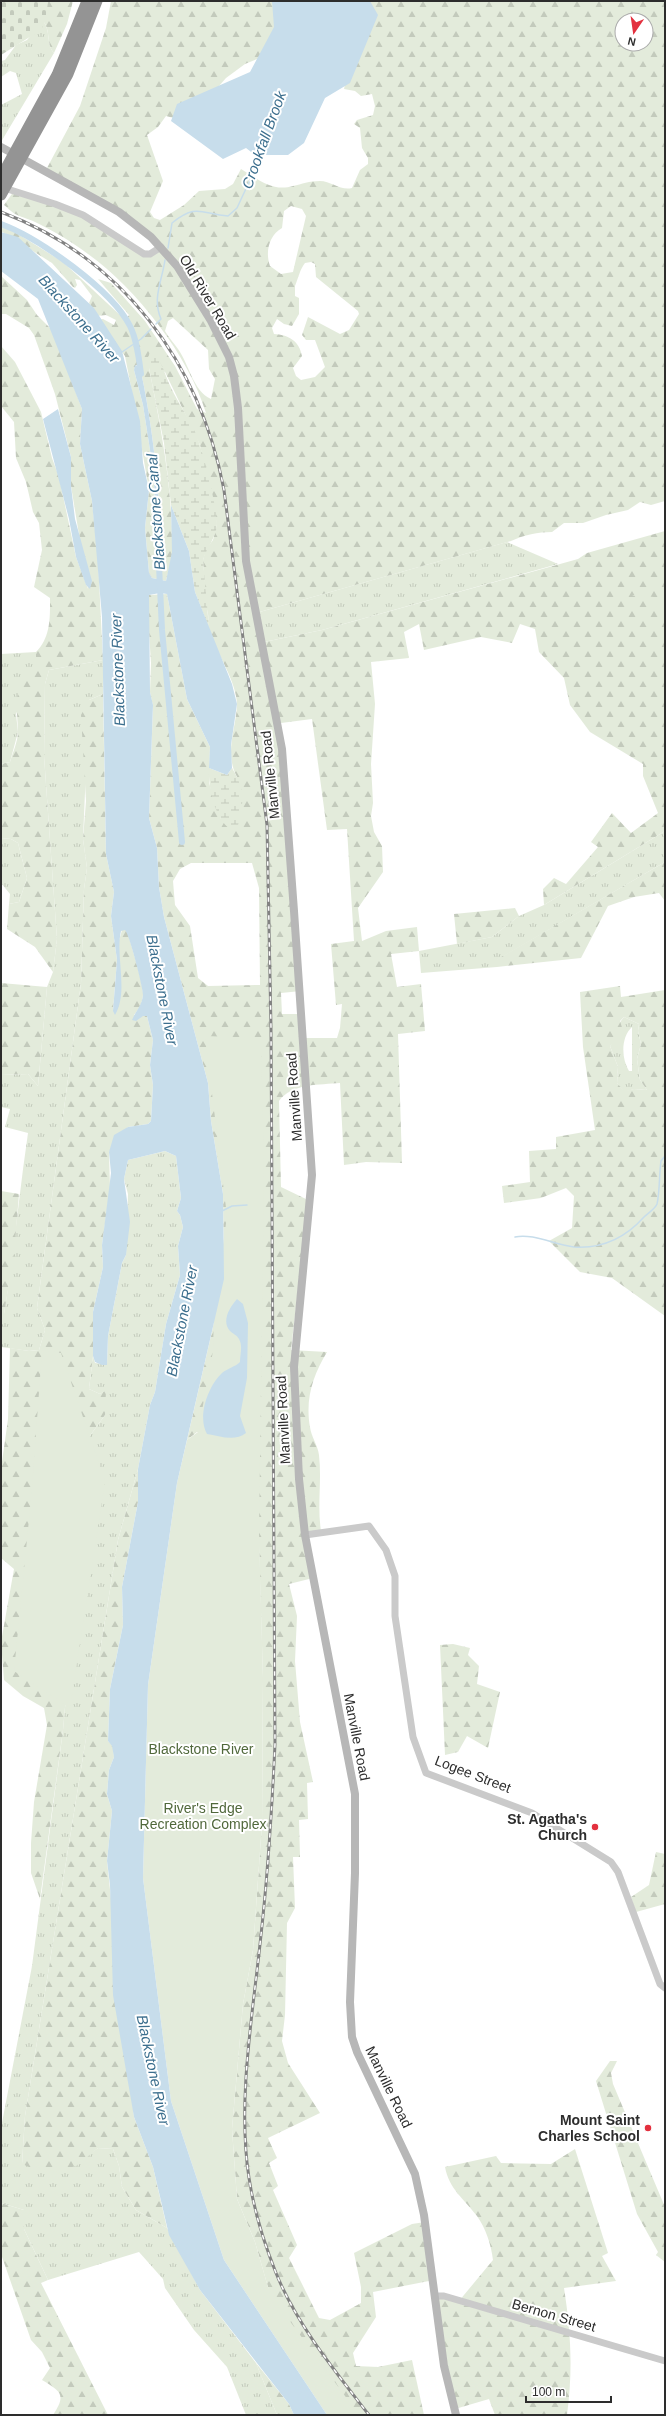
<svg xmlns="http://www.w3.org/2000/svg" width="666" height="2416" font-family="Helvetica,sans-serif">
  <defs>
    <pattern id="grass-tufts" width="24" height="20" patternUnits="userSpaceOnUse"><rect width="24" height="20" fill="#e3ebdb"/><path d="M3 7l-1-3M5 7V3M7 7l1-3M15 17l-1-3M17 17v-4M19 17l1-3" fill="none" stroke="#c3cabc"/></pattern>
    <pattern id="forest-firs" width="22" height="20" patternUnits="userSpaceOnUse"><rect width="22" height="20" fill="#e3ebdb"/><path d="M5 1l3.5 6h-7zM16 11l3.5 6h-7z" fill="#c3cabc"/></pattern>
    <pattern id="wetland-marsh" width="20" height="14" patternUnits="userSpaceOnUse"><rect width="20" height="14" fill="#e3ebdb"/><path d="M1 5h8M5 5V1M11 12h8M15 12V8" fill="none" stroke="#c3cabc"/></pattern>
    <pattern id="cemetery-stones" width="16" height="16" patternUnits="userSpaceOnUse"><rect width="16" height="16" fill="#e3ebdb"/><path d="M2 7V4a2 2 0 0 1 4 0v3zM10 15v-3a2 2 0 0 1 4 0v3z" fill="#c3cabc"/></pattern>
  </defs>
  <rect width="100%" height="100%" fill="#fff"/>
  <!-- grass -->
  <path fill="url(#grass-tufts)" fill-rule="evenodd" d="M 43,21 C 51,30 46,44 54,53 L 1,142 L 1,105 L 22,94 L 16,73 L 10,71 L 1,77 L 1,61 L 5,60 L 16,45 L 27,40 Z
    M 507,542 L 558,564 L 322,630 L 264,642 L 256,613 Z
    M 36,652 L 36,671 L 16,714 L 18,732 L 10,762 L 1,764 L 1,654 Z
    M 103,660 L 103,694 L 89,700 L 83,839 L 87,868 L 84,889 L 81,983 L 37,1308 L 45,1330 L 39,1350 L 29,1351 L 1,1347 L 1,1314 L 4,1314 C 14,1254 19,1193 28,1133 L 5,1127 L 10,1109 L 1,1107 L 1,1075 L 28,1074 L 38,1086 L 47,987 L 53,972 L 57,939 L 44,756 L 45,684 L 49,670 Z
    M 665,831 L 665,862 L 497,960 L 497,967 L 421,973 L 419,951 L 492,937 L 519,916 L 544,905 Z
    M 1,838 L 11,839 L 18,843 L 27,878 L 19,902 L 9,904 L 10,894 L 1,883 Z
    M 624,1017 L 639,1024 L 638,1031 L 641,1044 L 637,1059 L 640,1080 L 647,1090 L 634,1089 L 624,1092 L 617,1083 L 618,1067 L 610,1046 C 618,1038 616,1025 624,1017 ZM 632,1027 L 632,1071 L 629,1071 C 621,1058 621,1037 632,1027 Z
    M 165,1151 L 176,1156 L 181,1198 L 177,1211 L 180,1215 L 183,1227 L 178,1246 L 180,1275 L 166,1324 L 155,1392 L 150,1405 L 138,1469 L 118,1540 L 25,2116 L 22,2164 L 88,2155 L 98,2148 L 113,2149 L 119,2166 L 122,2187 L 136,2210 L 167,2228 L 200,2290 L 256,2363 L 277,2415 L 246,2415 L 227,2367 L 194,2330 L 165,2288 L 163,2279 L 139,2252 L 48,2280 L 24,2229 L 24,2210 L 1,2203 L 1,2128 L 32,1966 L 63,1730 L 89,1437 L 105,1415 L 105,1391 L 100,1394 L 89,1389 L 93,1356 L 95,1363 L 107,1364 L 108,1336 L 122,1263 L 126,1255 L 128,1194 L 124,1179 L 128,1160 Z"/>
  <!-- forest -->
  <path fill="url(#forest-firs)" fill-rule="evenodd" d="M 46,1 L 73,1 L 67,24 L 54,53 C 46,44 51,30 43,21 Z
    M 111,1 L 278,1 L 281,22 L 262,57 L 245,64 L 226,78 L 212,94 L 181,120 L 166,116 L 158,127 L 147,135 L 163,181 L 150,212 L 154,218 L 160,220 L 184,205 L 199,191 L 225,189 L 233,184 L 241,169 C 258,179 272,192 293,186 C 302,184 309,181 320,181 C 331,181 341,191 352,188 L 360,170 L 368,164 L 368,158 L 362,148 L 360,128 L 354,124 L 357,120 L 373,115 L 375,106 L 372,94 L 361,96 L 355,91 L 344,89 L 363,1 L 665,1 L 665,501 L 651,505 L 640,502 L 628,510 L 606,515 L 583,523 L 564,523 L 552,532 C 538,532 524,535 511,541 L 256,613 L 264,642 L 322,630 L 578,559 L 587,553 L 665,531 L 665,831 L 544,905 L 543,889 L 554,878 L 566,884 L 598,847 L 591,842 L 612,813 L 631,833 L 658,813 L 643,776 L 643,764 L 590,732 L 570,705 L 564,678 L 539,652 L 535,629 L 520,624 L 512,643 L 481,637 L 424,650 L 419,624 L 404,632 L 409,658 L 371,662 L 375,704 L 371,764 L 373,803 L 371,816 L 374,832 L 382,846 L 383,872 L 358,908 L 362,941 L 386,931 L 417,927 L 419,951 L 391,954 L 397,987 L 421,984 L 425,1031 L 398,1034 L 402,1163 L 366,1162 L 344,1165 L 340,1083 C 320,1085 292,1083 279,1101 L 281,1187 L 308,1200 L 291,1350 L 327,1352 C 313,1375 305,1399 310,1427 C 311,1436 318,1446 319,1455 C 322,1481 317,1506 321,1531 L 306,1534 L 313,1578 L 289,1584 L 297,1616 L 295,1661 L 300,1722 L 313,1782 L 307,1783 L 308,1819 L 299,1820 L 300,1857 L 293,1857 L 295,1908 L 287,1923 L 285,2015 L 282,2041 L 288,2063 L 320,2113 L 268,2138 L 277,2158 L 269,2163 L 278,2186 L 273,2190 L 297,2245 L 289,2258 L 319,2318 L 330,2320 L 361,2303 L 361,2287 L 354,2253 L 412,2224 L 425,2222 L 434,2280 L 373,2292 L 376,2317 L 353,2353 L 356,2366 L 378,2367 L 412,2360 L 424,2415 L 356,2415 L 272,2301 L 255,2242 L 237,2199 L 232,2129 L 243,2004 L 253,1950 L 262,1823 L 263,1678 L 256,1448 L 197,1432 L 187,1440 L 224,1279 L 223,1194 L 211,1121 L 208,1083 L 164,917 L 159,887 L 157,848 L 149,818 L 153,706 L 150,692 L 151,663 L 147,602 L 149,595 L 167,594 L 187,699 L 210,747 L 209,783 L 221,819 L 237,777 C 224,753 236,729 237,705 C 237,682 216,652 209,630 C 207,622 210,615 206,607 L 203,560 L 206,549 L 213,540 L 217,524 L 200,445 L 165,372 L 149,368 C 161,428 173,489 172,551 C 172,561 168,572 166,581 L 152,578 L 149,573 L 145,528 L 149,490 L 132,392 L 125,356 L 97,320 L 103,319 L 114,325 L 116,320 L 106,315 L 97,316 L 89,303 L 92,296 L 80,280 L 75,279 L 77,285 L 75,288 L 73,287 L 52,263 L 1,231 L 1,226 L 10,229 L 63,262 L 121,316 L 127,318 L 129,315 L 98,279 L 111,283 L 145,321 L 175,366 L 197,409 L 206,413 C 189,356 136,288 88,254 C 71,241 52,230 33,221 C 26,218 16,216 11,211 C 8,209 7,207 4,205 L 14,191 C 30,195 47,198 62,204 C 91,214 124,254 155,251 L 159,242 L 47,168 L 80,106 L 106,28 ZM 622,20 L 646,20 L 646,44 L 622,44 ZM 291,206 L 302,209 L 306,216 L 293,272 L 281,274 L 270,266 C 265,252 269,235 282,228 L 284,211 ZM 311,262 L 315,264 L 316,277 L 358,311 L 359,314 L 349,330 L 340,334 L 308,317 L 302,335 L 306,340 L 315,340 L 325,367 L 315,377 L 301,380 L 296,376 L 293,368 L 302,356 C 299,340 288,335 274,334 L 272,328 L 277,319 L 284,324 L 292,326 L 299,314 L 299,298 L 295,296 L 295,286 C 298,279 300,269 305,263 ZM 173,318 L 208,350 L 209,369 L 215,379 L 211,399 C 193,391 189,364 178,349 C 174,343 169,338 165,331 L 168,321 ZM 136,365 L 140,367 C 151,418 157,468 160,520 C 161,533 167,543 163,556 L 157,549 L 154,482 L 150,450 L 143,405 L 134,370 ZM 312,719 L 327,830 L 347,829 L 354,941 L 331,944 L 336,1005 L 342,1004 L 340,1028 L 337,1038 L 306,1038 L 303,1014 L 282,1014 L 281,993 L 301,991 L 281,723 ZM 191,863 L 252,863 L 259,888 L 260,985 L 208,986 L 198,978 L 190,926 L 175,905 L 173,881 L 180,869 Z
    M 1,276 L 27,300 L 37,315 L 53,331 L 82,409 L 80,444 L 92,501 L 98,560 L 103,660 L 49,670 L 45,684 L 44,756 L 57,939 L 53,972 L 35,947 L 7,929 L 9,904 L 19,902 L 27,878 L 18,843 L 11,839 L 1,838 L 1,764 L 10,762 C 13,752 18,741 18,731 C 17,706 13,693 29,671 L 36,671 L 36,652 C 51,637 50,617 50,598 L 34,587 L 42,550 L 39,523 L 33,512 L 26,482 L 16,458 L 14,422 L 1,406 L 1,346 L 15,362 L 41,412 L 52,458 L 59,477 L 76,557 L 88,589 L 71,486 L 71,457 L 55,394 L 34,335 L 29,328 L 6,314 L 1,314 Z
    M 103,694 L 106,854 L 114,892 L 111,916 L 117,960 L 113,1011 L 121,987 L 118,944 L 122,930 L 127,930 C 130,942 144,985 143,995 C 142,1004 139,1009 134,1015 L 147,1016 L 153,1040 L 150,1065 L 153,1085 L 151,1121 L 148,1124 L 128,1127 L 109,1152 L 110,1188 L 102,1245 L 103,1267 L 93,1312 L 94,1348 L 89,1389 L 100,1394 L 106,1390 L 105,1415 L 89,1437 L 63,1730 L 40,1899 L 31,1873 L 31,1843 L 34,1802 L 47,1725 L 44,1708 L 23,1696 L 4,1680 L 1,1642 L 14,1569 L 1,1558 L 1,1469 L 8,1419 L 10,1348 L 29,1351 L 39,1350 L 45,1330 L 37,1308 L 81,983 L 84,889 L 87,868 L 83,839 L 86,801 L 81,715 L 89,700 Z
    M 665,862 L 665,901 L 659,893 L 634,897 L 608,906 L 581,958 L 497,967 L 496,960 Z
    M 515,908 L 519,916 L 492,937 L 457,944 L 454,914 Z
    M 1,983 L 47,987 L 38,1086 L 28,1074 L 1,1075 Z
    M 620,986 L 621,997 L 665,990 L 665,1316 L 612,1278 L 580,1272 L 549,1241 L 572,1228 L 574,1196 L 566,1188 L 541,1198 L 504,1203 L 502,1186 L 530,1182 L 529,1151 L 556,1149 L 556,1137 L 595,1130 L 583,1047 L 580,992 ZM 624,1017 L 639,1024 L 638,1031 L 641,1044 L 637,1059 L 640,1080 L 647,1090 L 634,1089 L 624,1091 L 617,1083 L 618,1067 L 610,1046 L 624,1034 L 620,1021 Z
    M 1,1191 L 19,1194 L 14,1254 L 4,1314 L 1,1314 Z
    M 138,1469 L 138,1502 L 122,1587 L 123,1625 L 110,1689 L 108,1741 L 113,1746 L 114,1757 L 109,1770 L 107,1794 L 112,1811 L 107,1861 L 134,2117 L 153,2167 L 167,2228 L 136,2210 L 122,2187 L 119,2166 L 113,2149 L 98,2148 L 76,2166 L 46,2174 L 22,2164 L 25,2116 L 118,1540 Z
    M 453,1644 L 470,1648 L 468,1655 L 479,1666 L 477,1684 L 500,1692 L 488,1748 L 467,1736 L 458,1752 L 445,1755 L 440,1645 Z
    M 656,1852 L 665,1854 L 665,1904 L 636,1912 L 631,1897 L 649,1885 Z
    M 610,2061 L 617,2061 L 611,2073 L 613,2084 L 665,2207 L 665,2262 L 656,2255 L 658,2252 L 637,2214 L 596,2081 Z
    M 575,2149 L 608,2253 L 602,2256 L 616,2281 L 564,2288 C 571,2333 573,2370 567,2415 L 495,2415 L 489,2399 L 455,2409 L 436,2297 L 459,2301 L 493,2260 C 491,2244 486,2229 477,2216 C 464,2199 449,2189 445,2167 L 496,2156 L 501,2163 L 551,2164 Z
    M 1,2203 L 24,2210 L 24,2229 L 48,2280 L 41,2283 L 108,2415 L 53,2415 C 66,2395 62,2392 42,2380 L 50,2368 L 42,2352 L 31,2340 L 1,2254 Z
    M 256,2363 L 289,2404 L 294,2415 L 277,2415 Z"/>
  <!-- wetland -->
  <path fill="url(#wetland-marsh)" d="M 151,350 C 161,359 163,369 168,381 C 175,398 186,413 194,430 C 202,445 217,507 217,524 C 216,538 207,547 203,560 L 209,628 L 195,592 L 189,551 L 171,505 L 164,443 L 149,368 L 148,357 Z
    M 209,768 L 227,775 L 232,768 C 247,793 243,803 237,830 L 234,832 C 215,821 208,789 209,768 Z"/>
  <!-- cemetery -->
  <path fill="url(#cemetery-stones)" d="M 1,1 L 48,1 L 46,19 L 41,30 L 1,55 Z"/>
  <!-- park -->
  <path fill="#e3ebdb" d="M 632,595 L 665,598 L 665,610 Z
    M 205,1036 L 261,1038 L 264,1166 L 259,1532 L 263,1678 L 262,1823 L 253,1950 L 243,2004 L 232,2129 L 237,2199 L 255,2242 L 268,2287 L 278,2305 L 359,2415 L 327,2415 L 224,2260 L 171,2101 L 143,1878 L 148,1685 L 177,1483 L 187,1440 L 198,1432 L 213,1351 L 214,1311 L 227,1216 Z
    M 42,1350 L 61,1353 L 105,1481 L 70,1708 L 14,1671 L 32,1489 Z
    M 271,2396 L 286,2406 L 291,2415 L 280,2415 Z"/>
  <!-- water -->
  <path fill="#c7ddeb" d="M 272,1 L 370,1 L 378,15 L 350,83 L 325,98 L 304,143 L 288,155 L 255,155 L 246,148 L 223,159 L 171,121 L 177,104 L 250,72 L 274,27 Z
    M 1,232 L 18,237 L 94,308 L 122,351 L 140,421 L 143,463 L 149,490 L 145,528 L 149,573 L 152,578 L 166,581 L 172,552 L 171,505 L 189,551 L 195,592 L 232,684 L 237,704 L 231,745 L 232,768 L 227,775 L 209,768 L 210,747 L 187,699 L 167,594 L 160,593 L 149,595 L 150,692 L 153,705 L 149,818 L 157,848 L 159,887 L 164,917 L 208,1083 L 211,1121 L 223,1194 L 224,1279 L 177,1483 L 148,1685 L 143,1878 L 171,2101 L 224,2260 L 327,2415 L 294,2415 L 289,2404 L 200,2290 L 169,2235 L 153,2167 L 134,2117 L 113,1995 L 110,1885 L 107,1861 L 112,1811 L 107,1794 L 109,1770 L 114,1757 L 112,1746 L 108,1741 L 110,1689 L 123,1625 L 122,1587 L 138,1502 L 138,1469 L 150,1405 L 155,1392 L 166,1324 L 180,1275 L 178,1246 L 183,1227 L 180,1215 L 177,1211 L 181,1198 L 176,1156 L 165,1151 L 128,1160 L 124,1179 L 130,1222 L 126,1255 L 122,1263 L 108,1336 L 107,1365 L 102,1365 L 95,1362 L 93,1356 L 93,1312 L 103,1267 L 102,1245 L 111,1173 L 109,1152 L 114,1135 L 128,1127 L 148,1124 L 151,1121 L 153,1085 L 150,1065 L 153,1040 L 147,1016 L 143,1016 L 136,1021 L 132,1020 C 136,1011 142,1005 143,995 C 143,987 129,933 125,930 L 121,931 C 115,957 129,991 115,1015 L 113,1011 L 117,960 L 111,916 L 114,892 L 106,854 L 102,617 L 92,501 L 80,444 L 82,409 L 38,299 L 1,271 Z
    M 135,365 L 140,367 C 151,418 157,468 160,520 C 161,533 166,542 163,556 L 157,549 L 154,482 L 150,450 L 143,405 L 134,370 Z
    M 58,409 L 71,457 L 71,486 L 75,519 L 92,581 L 90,589 L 86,585 L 76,557 L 69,519 L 43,419 Z
    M 237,1299 L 243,1304 L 248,1323 L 247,1378 L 240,1416 L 246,1433 C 235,1442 219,1436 207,1434 C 197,1417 208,1386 222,1373 C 228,1368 235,1367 240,1362 C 240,1354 243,1346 239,1339 C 237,1335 233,1334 230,1331 C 221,1321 230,1307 237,1299 Z"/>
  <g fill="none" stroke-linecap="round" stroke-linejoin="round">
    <!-- stream -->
    <path stroke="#c7ddeb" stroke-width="1.5" d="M 168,248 L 172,223 C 197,203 201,214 228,216 L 237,208 L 262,154
      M 156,324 L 161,319 C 152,298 162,281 165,260
      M 122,352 L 141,339 L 151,329
      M 222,1211 L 232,1206 L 247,1205
      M 515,1237 C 533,1233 555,1245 574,1247 C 603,1249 626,1237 644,1217 C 648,1213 655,1209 657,1204 C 660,1191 659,1174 661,1161 L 665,1156"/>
    <!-- canal -->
    <path stroke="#c7ddeb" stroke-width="6" d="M 1,224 C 39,238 112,290 130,326 C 137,340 139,359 141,374
      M 158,544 L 162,630 L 182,842"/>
    <!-- tertiary -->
    <path stroke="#cacaca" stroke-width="7" d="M 1,187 L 55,204 L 83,215 L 144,254 L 150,254 L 161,247
      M 305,1535 L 369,1526 L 386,1550 L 395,1576 L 395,1616 L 413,1737 L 426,1773 L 532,1813 L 611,1862 L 618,1872 L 660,1984 L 665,1988
      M 435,2296 L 444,2296 L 665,2361"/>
    <!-- secondary -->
    <path stroke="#b7b7b7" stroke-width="8" d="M 1,147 L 119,212 L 151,237 L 177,266 L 211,321 L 229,357 L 234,376 L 238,408 L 246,561 L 282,749 L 294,911 L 312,1175 L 294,1367 L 299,1479 L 305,1535 L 355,1794 L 355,1873 L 350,2002 L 352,2037 L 357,2052 L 415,2174 L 424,2215 L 444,2366 L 456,2415"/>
    <!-- motorway -->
    <path stroke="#949494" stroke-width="11" d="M 1,177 L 57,75 L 87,1
      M 1,195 L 68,74 L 97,1"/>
    <defs>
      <path id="rail" d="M 1,212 C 123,258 200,363 224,490 L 267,825 L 271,1028 L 275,1744 C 272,1808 268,1872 261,1935 C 253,2013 237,2101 249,2178 C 254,2211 264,2243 276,2273 C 297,2325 335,2371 369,2415"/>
    </defs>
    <!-- rail casing -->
    <use href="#rail" stroke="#828282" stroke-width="3"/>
    <!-- rail -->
    <use href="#rail" stroke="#fff" stroke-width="1.5" stroke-dasharray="4.5" stroke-linecap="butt"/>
  </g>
  <!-- markers -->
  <g fill="#e3303e" stroke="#fff" stroke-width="1.5">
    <circle cx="595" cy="1827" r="4"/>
    <circle cx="648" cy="2128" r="4"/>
  </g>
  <g text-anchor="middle" stroke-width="4" stroke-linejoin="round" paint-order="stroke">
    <!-- street labels -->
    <g font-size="14" fill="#2d2d2d" stroke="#fff">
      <text transform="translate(208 297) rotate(59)" y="5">Old River Road</text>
      <text transform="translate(270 775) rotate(-96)" y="5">Manville Road</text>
      <text transform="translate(294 1097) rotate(-94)" y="5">Manville Road</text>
      <text transform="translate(283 1420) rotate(-93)" y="5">Manville Road</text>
      <text transform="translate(357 1737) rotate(79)" y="5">Manville Road</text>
      <text transform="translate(473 1774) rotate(21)" y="5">Logee Street</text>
      <text transform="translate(389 2087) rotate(64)" y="5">Manville Road</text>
      <text transform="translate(554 2315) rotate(16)" y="5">Bernon Street</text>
    </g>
    <!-- park labels -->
    <g font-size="14" fill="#50683b" stroke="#fff">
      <text x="201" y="1754">Blackstone River</text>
      <text x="203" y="1813">River's Edge<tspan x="203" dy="16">Recreation Complex</tspan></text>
    </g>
    <!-- poi labels -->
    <g font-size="14" font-weight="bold" fill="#2d2d2d" stroke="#fff" text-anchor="end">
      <text x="587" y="1824">St. Agatha's<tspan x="587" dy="16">Church</tspan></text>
      <text x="640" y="2125">Mount Saint<tspan x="640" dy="16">Charles School</tspan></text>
    </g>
    <!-- water labels -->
    <g font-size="15" font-style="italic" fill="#3c6f8e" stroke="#fff">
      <text transform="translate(264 140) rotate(-70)" y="5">Crookfall Brook</text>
      <text transform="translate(79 319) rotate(48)" y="5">Blackstone River</text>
      <text transform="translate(156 512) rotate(-94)" y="5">Blackstone Canal</text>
      <text transform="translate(118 670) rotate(-92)" y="5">Blackstone River</text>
      <text transform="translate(162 990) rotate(79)" y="5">Blackstone River</text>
      <text transform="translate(182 1321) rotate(-79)" y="5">Blackstone River</text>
      <text transform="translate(153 2070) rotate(78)" y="5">Blackstone River</text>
    </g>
  </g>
  <!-- border -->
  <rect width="666" height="2416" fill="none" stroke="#2d2d2d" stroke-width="4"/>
  <!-- north arrow -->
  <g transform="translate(634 32) rotate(193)"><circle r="19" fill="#ffffff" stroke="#ababab"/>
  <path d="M0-3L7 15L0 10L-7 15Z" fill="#e3303e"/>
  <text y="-6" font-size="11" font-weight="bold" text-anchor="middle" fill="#2d2d2d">N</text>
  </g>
  <!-- scale -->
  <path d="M526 2396v6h85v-6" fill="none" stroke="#2d2d2d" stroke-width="2"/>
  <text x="532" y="2396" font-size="12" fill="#2d2d2d" stroke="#ffffff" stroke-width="3" paint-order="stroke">100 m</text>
</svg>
